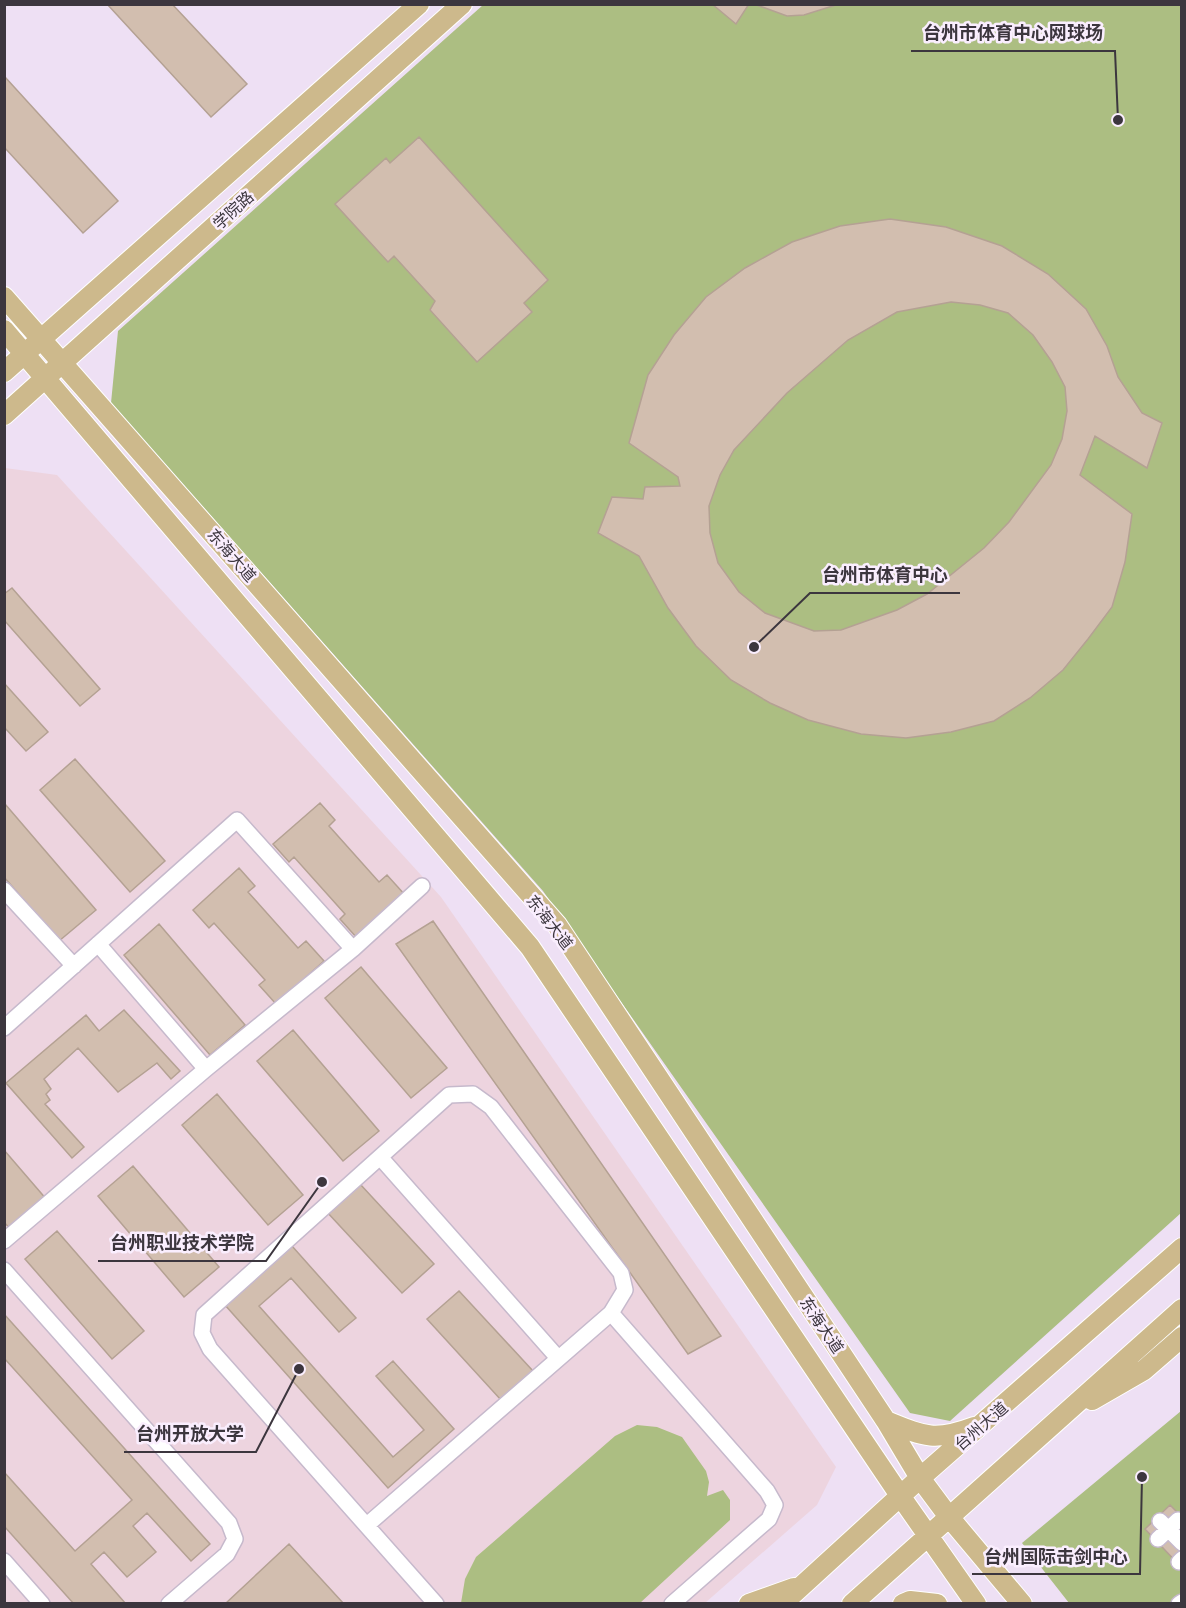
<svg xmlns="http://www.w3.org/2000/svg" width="1186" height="1608" font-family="Raleway,'Noto Sans SC',sans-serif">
  <rect width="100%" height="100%" fill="#eee0f4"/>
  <!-- education -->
  <path fill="#edd4df" d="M 5,468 L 57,475 L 441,897 L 836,1467 L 817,1505 L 705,1603 L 5,1604 Z"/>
  <!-- green -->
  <path fill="#acbe82" d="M 483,5 L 1181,5 L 1181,1213 L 950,1421 L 910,1413 L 543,891 L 111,403 L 118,331 Z
    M 1181,1411 L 1181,1603 L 1069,1603 L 1022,1543 Z
    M 637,1425 L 657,1427 L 682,1437 L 706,1471 L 709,1482 L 707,1496 L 723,1490 L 730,1500 L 730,1520 L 640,1603 L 461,1603 L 465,1579 L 476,1557 L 615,1436 Z"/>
  <!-- building -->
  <path fill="#d2beaf" stroke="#b4a193" stroke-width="1.5" fill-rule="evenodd" d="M 107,4 L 172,4 L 247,84 L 211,117 Z
    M 712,4 L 749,4 L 736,24 Z
    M 754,4 L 839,4 L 804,15 L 787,16 Z
    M 5,77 L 118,201 L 83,233 L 4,147 Z
    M 419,137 L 548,280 L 524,303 L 532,312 L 477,362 L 430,310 L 435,301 L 394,256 L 388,262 L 335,204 L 386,158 L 390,163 Z
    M 890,219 L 946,227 L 1002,246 L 1048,274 L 1086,309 L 1107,346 L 1118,377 L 1142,413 L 1162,423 L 1147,468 L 1095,436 L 1080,475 L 1132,514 L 1125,562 L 1112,607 L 1088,639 L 1063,670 L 1030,698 L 994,721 L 951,732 L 906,738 L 861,734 L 808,720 L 770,703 L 731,680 L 696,646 L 668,608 L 639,556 L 598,533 L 612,497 L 643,499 L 645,487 L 680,486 L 678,477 L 629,443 L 648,375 L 674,335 L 706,297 L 745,268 L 792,242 L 840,226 ZM 951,302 L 980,305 L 1008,313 L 1033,335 L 1052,362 L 1065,387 L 1067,411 L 1062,439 L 1051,465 L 1009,522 L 984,548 L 927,594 L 897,610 L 841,630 L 814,631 L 765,613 L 739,592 L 718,563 L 710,533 L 709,506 L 720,475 L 734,450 L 787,393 L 848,340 L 897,312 Z
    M 12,588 L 100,689 L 80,706 L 4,620 L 4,594 Z
    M 4,683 L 48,732 L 26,751 L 4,727 Z
    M 75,759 L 165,861 L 130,892 L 40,790 Z
    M 320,803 L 335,820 L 329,826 L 379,882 L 387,875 L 405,895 L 357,938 L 340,919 L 345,914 L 294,857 L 289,862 L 273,844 Z
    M 5,804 L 96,910 L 59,941 L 4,877 Z
    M 239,868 L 255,886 L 248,892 L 298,948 L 306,941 L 324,961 L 276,1004 L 259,985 L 265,980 L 214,923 L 209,928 L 193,910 Z
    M 433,921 L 721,1336 L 688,1354 L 396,944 Z
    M 159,924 L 245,1025 L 210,1055 L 124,955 Z
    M 361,967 L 447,1068 L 411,1098 L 325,998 Z
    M 124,1010 L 180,1071 L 171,1079 L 157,1063 L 118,1092 L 78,1048 L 44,1079 L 51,1089 L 46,1094 L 50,1100 L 45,1104 L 84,1147 L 72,1158 L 6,1083 L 86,1015 L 99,1031 Z
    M 293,1030 L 379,1131 L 343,1161 L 257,1061 Z
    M 217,1094 L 303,1195 L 268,1225 L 182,1125 Z
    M 4,1150 L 47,1200 L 12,1231 L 4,1222 Z
    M 133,1166 L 219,1267 L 184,1297 L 98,1196 Z
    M 360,1184 L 434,1264 L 402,1293 L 327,1212 Z
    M 57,1231 L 144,1331 L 112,1359 L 25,1259 Z
    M 292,1246 L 356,1318 L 339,1332 L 291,1278 L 259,1306 L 393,1457 L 424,1430 L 376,1376 L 393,1361 L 454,1429 L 388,1488 L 225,1305 Z
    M 459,1291 L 533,1371 L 501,1400 L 427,1319 Z
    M 4,1314 L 210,1544 L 191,1561 L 147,1513 L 133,1526 L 156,1552 L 127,1577 L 104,1552 L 91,1564 L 126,1604 L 74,1604 L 4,1526 L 4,1472 L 75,1551 L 132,1500 L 4,1358 Z
    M 1170,1505 L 1182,1517 L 1182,1568 L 1145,1529 Z
    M 289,1544 L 344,1604 L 225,1604 Z"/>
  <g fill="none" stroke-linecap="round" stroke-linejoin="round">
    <defs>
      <path id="minor" d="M 4,890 L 74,966
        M 98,944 L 206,1069
        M 4,1028 L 237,820 L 353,949
        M 380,1157 L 558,1358
        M 4,1241 L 206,1069 L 353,949 L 422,886
        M 4,1270 L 229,1523 L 235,1539 L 227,1554 L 169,1604
        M 611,1313 L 767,1491 L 775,1505 L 769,1519 L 672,1604
        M 1160,1521 L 1182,1543
        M 367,1525 L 611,1313 L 625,1290 L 621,1273 L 491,1107 L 473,1094 L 449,1095 L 204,1315 L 202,1333 L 210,1349 L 436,1604
        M 1158,1539 L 1178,1520
        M 4,1561 L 42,1604
        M 1179,1562 L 1182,1559
        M 1179,1604 L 1182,1602"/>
      <path id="major" d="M 4,297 L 557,925 L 886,1421 L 920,1478 L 949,1517 L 1022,1604
        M 4,330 L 530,947 L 901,1497 L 976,1604
        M 4,372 L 419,4
        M 4,415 L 462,4
        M 1092,1400 L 1144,1370 L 1182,1337
        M 886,1421 C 923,1436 934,1442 974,1427
        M 749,1604 L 794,1588
        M 782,1604 L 920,1478 L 1182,1248
        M 852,1604 L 1182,1309
        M 903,1604 L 910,1601 L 937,1604"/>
    </defs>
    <!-- minor casing -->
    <use href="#minor" stroke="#c6b9cc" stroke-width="18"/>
    <!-- major casing -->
    <use href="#major" stroke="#fff" stroke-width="22"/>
    <!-- minor -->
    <use href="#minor" stroke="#fff" stroke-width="15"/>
    <!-- major -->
    <use href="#major" stroke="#cdb98c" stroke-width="20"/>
  </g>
  <g text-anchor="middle" stroke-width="5" stroke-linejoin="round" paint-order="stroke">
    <!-- street labels -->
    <g font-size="16" fill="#3c363e" stroke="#faeefe">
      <text transform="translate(233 210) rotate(-42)" y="6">学院路</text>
      <text transform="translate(232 555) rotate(49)" y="6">东海大道</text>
      <text transform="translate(550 922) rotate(52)" y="6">东海大道</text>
      <text transform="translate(822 1325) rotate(56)" y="6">东海大道</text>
      <text transform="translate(981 1426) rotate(-41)" y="6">台州大道</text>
    </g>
  </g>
  <!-- callouts -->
  <path fill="none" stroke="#3c363e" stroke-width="2" d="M1118 120L1115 51H911M754 647L810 593H960M322 1182L266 1261H98M299 1369L256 1452H124M1142 1477L1140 1574H972"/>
  <g fill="#3c363e" stroke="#faeefe" stroke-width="2">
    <circle cx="1118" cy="120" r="6"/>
    <circle cx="754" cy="647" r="6"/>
    <circle cx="322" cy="1182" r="6"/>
    <circle cx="299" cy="1369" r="6"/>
    <circle cx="1142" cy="1477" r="6"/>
  </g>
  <g font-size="18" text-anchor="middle" font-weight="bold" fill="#3c363e" stroke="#faeefe" stroke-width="5" stroke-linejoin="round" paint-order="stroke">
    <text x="1013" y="39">台州市体育中心网球场</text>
    <text x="885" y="581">台州市体育中心</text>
    <text x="182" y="1249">台州职业技术学院</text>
    <text x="190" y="1440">台州开放大学</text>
    <text x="1056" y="1563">台州国际击剑中心</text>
  </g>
  <!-- border -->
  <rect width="1186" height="1608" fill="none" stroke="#3c363e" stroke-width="12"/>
</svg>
